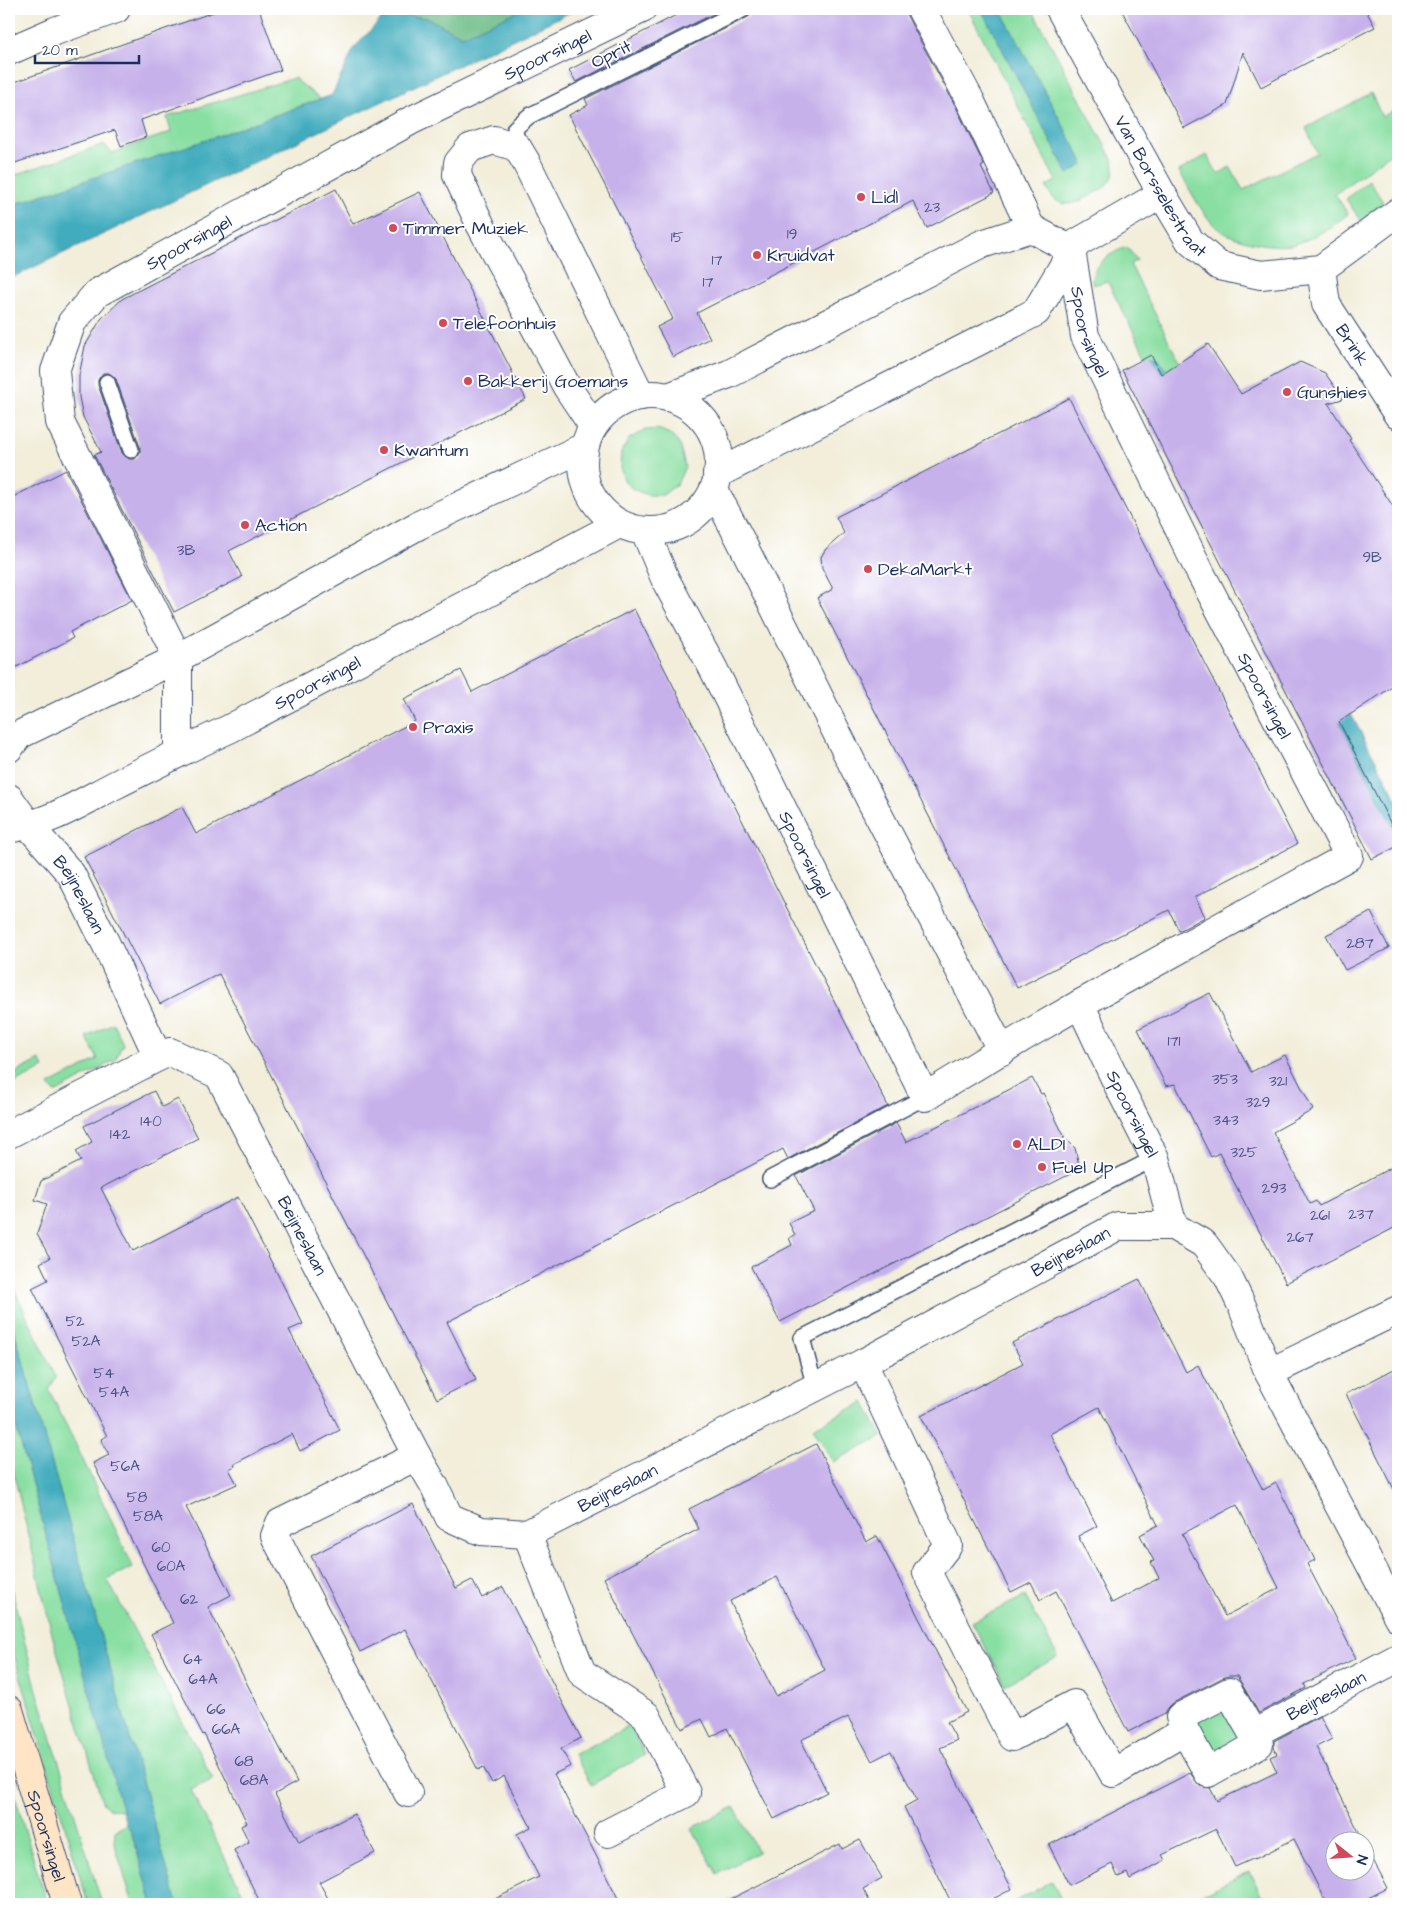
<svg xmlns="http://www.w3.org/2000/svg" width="1407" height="1913" font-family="'Architects Daughter',sans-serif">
  <rect width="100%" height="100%" fill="#fff"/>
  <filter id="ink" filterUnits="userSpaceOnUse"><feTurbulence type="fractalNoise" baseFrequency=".02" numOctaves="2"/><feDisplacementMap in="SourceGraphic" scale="10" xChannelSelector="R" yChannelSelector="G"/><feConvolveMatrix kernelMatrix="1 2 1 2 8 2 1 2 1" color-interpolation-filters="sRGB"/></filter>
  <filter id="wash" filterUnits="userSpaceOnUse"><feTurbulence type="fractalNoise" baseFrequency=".0096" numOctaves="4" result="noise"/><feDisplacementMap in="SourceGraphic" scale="20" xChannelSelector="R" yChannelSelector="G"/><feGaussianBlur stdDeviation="1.12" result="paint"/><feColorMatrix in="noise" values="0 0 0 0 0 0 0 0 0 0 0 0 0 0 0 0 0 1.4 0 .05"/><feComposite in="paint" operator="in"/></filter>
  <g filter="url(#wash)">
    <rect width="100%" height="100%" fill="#f2eeda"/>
    <!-- green -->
    <path fill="#89dfa2" stroke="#528780" d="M 968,9 L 981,9 L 1068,174 L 1084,164 L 1000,9 L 1032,9 L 1113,161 C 1114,166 1115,171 1113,176 C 1110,185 1101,190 1093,194 C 1074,206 1056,211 1046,186 L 1056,181 Z
      M 294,78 L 320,99 L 209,139 L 9,206 L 9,177 L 104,144 L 112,153 L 171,132 L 167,117 Z
      M 1371,93 L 1382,117 L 1398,108 L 1398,148 L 1335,194 L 1348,214 C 1335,225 1308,242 1291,245 C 1271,248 1225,240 1212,223 C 1199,208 1189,188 1179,171 L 1207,155 L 1218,174 L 1230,167 L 1243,190 L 1317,153 L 1306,128 Z
      M 1369,180 L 1383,202 L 1361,221 L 1346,199 Z
      M 1127,247 L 1137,260 L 1130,264 L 1190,383 L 1174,385 L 1147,358 L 1107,281 L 1093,285 C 1087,267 1113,251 1127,247 Z
      M 658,429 L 670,434 L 680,445 L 685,467 L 677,484 L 663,495 L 647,495 L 633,489 L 625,482 L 620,468 L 621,453 L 629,439 L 645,430 Z
      M 113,1023 L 123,1044 L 115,1060 L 55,1093 L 49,1085 L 98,1059 L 86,1037 Z
      M 40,1060 L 44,1068 L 9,1086 L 9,1076 Z
      M 9,1279 L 56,1377 L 49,1390 L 76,1445 L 133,1567 L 107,1579 L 213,1779 L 191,1790 L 248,1904 L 177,1904 L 9,1312 Z
      M 9,1401 L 123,1810 L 110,1809 L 103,1804 L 53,1638 L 9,1454 Z
      M 864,1402 L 882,1436 L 833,1462 L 813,1428 Z
      M 9,1579 L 36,1687 L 102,1904 L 88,1904 L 9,1638 Z
      M 1025,1596 L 1058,1657 L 1005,1685 L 972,1622 Z
      M 1228,1700 L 1251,1742 L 1209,1765 L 1187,1720 Z
      M 630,1726 L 645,1755 L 591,1785 L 574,1754 Z
      M 9,1776 L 47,1904 L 9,1904 Z
      M 734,1807 L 758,1852 L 717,1874 L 692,1828 Z
      M 126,1824 L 131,1831 L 153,1904 L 133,1904 L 114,1842 L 115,1831 Z
      M 1249,1872 L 1267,1904 L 1181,1904 Z
      M 1052,1881 L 1063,1904 L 1011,1904 Z
      M 1398,1894 L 1398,1904 L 1380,1904 Z"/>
    <!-- forest -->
    <path fill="#6ebe88" stroke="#447673" d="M 387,9 L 466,9 L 467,10 L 470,9 L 523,9 L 462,36 L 427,18 L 386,14 Z"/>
    <!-- water -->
    <path fill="#3facbd" stroke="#2d6e8e" d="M 523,9 L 577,9 L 9,279 L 9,206 L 209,139 L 332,95 L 354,48 L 386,14 L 427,18 L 462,36 Z
      M 981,9 L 1000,9 L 1084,164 L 1068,174 Z
      M 1151,355 L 1159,358 L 1223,468 L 1333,681 L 1398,801 L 1398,838 Z
      M 9,1312 L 177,1904 L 153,1904 L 131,1831 L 126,1824 L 9,1401 Z"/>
    <g id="blocks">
      <!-- building -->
      <path fill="#c6b1ea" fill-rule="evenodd" d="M 222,9 L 259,9 L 281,70 L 141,120 L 146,137 L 121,146 L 115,130 L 9,165 L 9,84 Z
        M 688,9 L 723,9 L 576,82 L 569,70 Z
        M 753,9 L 905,9 L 907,16 L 956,107 L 984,165 L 981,167 L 994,193 L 927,228 L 913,201 L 697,313 L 710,338 L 673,357 L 657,327 L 673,319 L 569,115 L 588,105 L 585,99 L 748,17 L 752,14 Z
        M 1121,9 L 1365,9 L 1375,27 L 1261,87 L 1243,52 L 1227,105 L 1184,128 Z
        M 336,189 L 353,224 L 420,192 L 526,399 L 229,551 L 242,577 L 174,612 L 94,455 L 101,452 L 83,417 L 79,397 L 79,376 L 85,346 L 101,319 L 122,299 ZM 103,373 L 109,373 L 116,379 L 140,447 L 140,452 L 135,459 L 129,459 L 122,453 L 98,385 L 98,380 Z
        M 1208,344 L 1241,394 L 1300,362 L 1325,373 L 1343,399 L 1328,403 L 1351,439 L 1349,440 L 1398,514 L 1398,683 L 1339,722 L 1398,838 L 1398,846 L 1372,859 L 1122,370 L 1151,355 L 1161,374 Z
        M 1069,398 L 1297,844 L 1195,897 L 1205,917 L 1179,931 L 1169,910 L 1017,988 L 817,598 L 833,589 L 822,568 L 821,557 L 825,550 L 844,533 L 836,517 Z
        M 66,470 L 132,600 L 70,632 L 73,638 L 9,671 L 9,499 Z
        M 634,609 L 888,1106 L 788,1159 L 783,1149 L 447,1322 L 476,1380 L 437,1399 L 219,974 L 160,1004 L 84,857 L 182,807 L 196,834 L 415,721 L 404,699 L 461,670 L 472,692 Z
        M 1371,912 L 1389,948 L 1345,970 L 1326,935 Z
        M 1210,993 L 1251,1072 L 1285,1055 L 1313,1110 L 1273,1132 L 1310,1204 L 1316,1201 L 1319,1206 L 1398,1164 L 1398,1226 L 1286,1283 L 1219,1153 L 1211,1157 L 1175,1084 L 1166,1086 L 1138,1029 Z
        M 1032,1078 L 1041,1094 L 1043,1093 L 1065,1138 L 1075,1148 L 1080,1169 L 780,1322 L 751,1267 L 792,1245 L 789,1238 L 795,1235 L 789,1223 L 814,1211 L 796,1176 L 896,1123 L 906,1142 Z
        M 154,1091 L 162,1107 L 178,1099 L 198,1138 L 101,1188 L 133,1251 L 238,1197 L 303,1324 L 289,1330 L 340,1430 L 300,1451 L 292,1434 L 234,1464 L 235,1466 L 229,1469 L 237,1484 L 186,1507 L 231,1595 L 208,1607 L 297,1782 L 275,1794 L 299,1842 L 354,1814 L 375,1853 L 319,1882 L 331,1904 L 261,1904 L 234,1850 L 249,1842 L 241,1826 L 247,1823 L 204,1734 L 203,1735 L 151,1634 L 173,1623 L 93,1463 L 109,1455 L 101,1439 L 107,1436 L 32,1288 L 48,1280 L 40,1263 L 50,1258 L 37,1234 L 47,1204 L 35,1200 L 41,1181 L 81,1161 L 76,1151 L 92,1142 L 84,1126 Z
        M 1139,1279 L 1186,1372 L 1198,1365 L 1263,1490 L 1276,1483 L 1315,1560 L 1307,1564 L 1356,1658 L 1304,1684 L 1306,1688 L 1259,1713 L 1237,1676 L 1229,1676 L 1222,1678 L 1173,1703 L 1168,1708 L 1165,1713 L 1128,1732 L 1056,1591 L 1040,1600 L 1031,1582 L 1011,1592 L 921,1416 L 1023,1363 L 1012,1343 ZM 1099,1407 L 1158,1525 L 1140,1535 L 1154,1561 L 1151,1562 L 1159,1578 L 1112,1603 L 1078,1536 L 1097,1526 L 1050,1434 ZM 1237,1505 L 1279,1588 L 1225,1616 L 1182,1534 Z
        M 1398,1367 L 1398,1497 L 1346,1394 Z
        M 816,1444 L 866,1542 L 877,1536 L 967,1712 L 947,1722 L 957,1740 L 940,1748 L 1012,1889 L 983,1904 L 952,1904 L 904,1807 L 917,1800 L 891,1751 L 872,1761 L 848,1717 L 801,1740 L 827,1792 L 774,1819 L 727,1728 L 711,1737 L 702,1719 L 682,1729 L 604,1578 L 699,1529 L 689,1509 ZM 777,1577 L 825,1670 L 776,1696 L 742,1628 L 730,1601 Z
        M 413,1504 L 456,1588 L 472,1580 L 482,1598 L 503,1587 L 581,1738 L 561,1749 L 571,1766 L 554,1774 L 621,1904 L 485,1904 L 539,1877 L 517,1834 L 531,1827 L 504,1776 L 492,1783 L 483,1767 L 478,1770 L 405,1629 L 360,1652 L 311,1556 Z
        M 1320,1716 L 1332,1739 L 1316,1747 L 1363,1840 L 1334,1840 L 1334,1870 L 1364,1870 L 1364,1843 L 1388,1888 L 1356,1904 L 1327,1904 L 1294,1839 L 1255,1859 L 1255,1858 L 1235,1867 L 1216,1829 L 1162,1855 L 1165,1860 L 1130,1879 L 1127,1873 L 1118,1877 L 1112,1864 L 1069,1885 L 1049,1845 L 1190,1773 L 1200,1786 L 1210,1788 L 1217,1801 L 1277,1772 L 1270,1757 L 1277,1754 L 1274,1748 L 1274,1741 Z
        M 860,1840 L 882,1878 L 863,1889 L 871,1904 L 721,1904 L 840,1844 L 842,1849 Z"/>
    </g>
  </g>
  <g filter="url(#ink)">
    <use href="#blocks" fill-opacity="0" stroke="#3b4c71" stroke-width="1"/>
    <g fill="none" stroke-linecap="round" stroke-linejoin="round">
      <defs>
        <path id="lane" d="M 517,147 L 515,128 L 529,116 L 744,9
          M 107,382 L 131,450
          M 770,1179 L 925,1097
          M 815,1388 L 802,1338 L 1155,1158"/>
        <g id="street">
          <path d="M 921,9 L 970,100 L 1031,228 L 1071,250"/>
          <path id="s1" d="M 1060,9 L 1162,194 L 1190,241 L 1219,266 L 1261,275 L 1321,269"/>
          <path d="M 9,51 L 55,31 L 116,9"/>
          <path id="s2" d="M 1071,250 L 1085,336 L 1200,572 L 1349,856 L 1080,1004"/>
          <path id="s3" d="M 1321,269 L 1326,304 L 1398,415"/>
          <path d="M 1321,269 L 1398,212"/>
          <circle cx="651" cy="463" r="68"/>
          <path d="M 668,397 L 729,374 L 982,244 L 1031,228"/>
          <path d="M 593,426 L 567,387 L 481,226 L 457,175 L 458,163 L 470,148 L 494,140 L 517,147 L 526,162 L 641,396"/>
          <path d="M 717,474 L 1036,312 L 1077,243 L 1162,194"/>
          <path d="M 714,490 L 740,539 L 870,799 L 1002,1051"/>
          <path id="s4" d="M 645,531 L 666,581 L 713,668 L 925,1097 L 1030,1033 L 1080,1004 L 1119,1087 L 1155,1158 L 1173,1226"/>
          <path d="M 9,748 L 19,735 L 178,658 L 419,525 L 584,447"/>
          <path id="s5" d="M 178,753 L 178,658 L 60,422 L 55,371 L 72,322 L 97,293 L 410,121 L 642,9"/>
          <path id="s6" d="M 9,798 L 29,826 L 71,874 L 106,944 L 158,1057 L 170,1052 L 219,1075 L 417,1456 L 434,1485 L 449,1517 L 481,1531 L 527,1534 L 863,1363 L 1118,1226 L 1173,1226 L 1204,1244 L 1228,1277 L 1242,1306 L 1269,1373 L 1398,1617"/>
          <path id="s7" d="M 13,828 C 50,823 82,802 115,785 C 153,766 190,747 229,729 L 619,524"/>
          <path d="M 9,1134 L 158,1057"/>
          <path d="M 863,1363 L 948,1545 L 927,1572 L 1012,1737 L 1074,1704 L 1113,1773 L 1185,1731"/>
          <path d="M 1269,1373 L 1398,1310"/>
          <path d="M 527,1534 L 582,1673 L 646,1715 L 686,1793 L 608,1833"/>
          <path id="s8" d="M 1253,1734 L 1229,1692 L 1180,1717 L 1185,1731 L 1208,1773 L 1259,1744 L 1253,1734 L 1398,1658"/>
          <path d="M 408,1793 L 275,1536 L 280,1523 L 417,1456"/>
        </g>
        <g id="secondary">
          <path id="s9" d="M 9,1710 L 67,1904"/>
        </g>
      </defs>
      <!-- lane casing -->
      <use href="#lane" stroke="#3b4c71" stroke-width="18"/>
      <!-- street casing -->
      <use href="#street" stroke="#3b4c71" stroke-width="30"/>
      <!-- secondary casing -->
      <use href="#secondary" stroke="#3b4c71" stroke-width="30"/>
      <!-- lane -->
      <use href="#lane" stroke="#fff" stroke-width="15"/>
      <!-- street -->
      <use href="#street" stroke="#fff" stroke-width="28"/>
      <!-- secondary -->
      <use href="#secondary" stroke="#ffe4c6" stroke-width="28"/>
    </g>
  </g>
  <!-- markers -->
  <g fill="#d1495b" stroke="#fff" stroke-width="2">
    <circle cx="861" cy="197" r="5"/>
    <circle cx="393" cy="228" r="5"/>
    <circle cx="757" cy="255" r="5"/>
    <circle cx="443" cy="323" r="5"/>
    <circle cx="468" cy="381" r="5"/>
    <circle cx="1287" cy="392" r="5"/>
    <circle cx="384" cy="450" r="5"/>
    <circle cx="245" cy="525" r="5"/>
    <circle cx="868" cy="569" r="5"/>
    <circle cx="413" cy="727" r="5"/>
    <circle cx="1017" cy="1144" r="5"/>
    <circle cx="1042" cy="1167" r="5"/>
  </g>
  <g text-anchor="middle" stroke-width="4" stroke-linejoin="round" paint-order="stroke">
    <!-- number labels -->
    <g font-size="15" fill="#465081">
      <text x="932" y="212">23</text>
      <text x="792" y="239">19</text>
      <text x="677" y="242">15</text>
      <text x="717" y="265">17</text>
      <text x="708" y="287">17</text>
      <text x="186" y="555">3B</text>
      <text x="1372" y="562">9B</text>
      <text x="1360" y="948">287</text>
      <text x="1174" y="1046">171</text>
      <text x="1225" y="1084">353</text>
      <text x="1278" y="1086">321</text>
      <text x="1258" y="1107">329</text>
      <text x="1226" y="1125">343</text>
      <text x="151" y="1126">140</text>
      <text x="120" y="1139">142</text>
      <text x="1244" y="1157">325</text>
      <text x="1274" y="1193">293</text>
      <text x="1361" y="1219">237</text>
      <text x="1320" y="1220">261</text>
      <text x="1300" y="1242">267</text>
      <text x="75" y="1326">52</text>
      <text x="86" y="1346">52A</text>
      <text x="104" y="1378">54</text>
      <text x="114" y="1397">54A</text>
      <text x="125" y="1471">56A</text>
      <text x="137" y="1502">58</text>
      <text x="148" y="1521">58A</text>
      <text x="161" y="1552">60</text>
      <text x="171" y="1571">60A</text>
      <text x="189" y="1604">62</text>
      <text x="193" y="1664">64</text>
      <text x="203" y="1684">64A</text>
      <text x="216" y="1714">66</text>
      <text x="226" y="1734">66A</text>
      <text x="244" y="1766">68</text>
      <text x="254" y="1785">68A</text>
    </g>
    <!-- street labels -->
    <g font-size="18" fill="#1b2f5e" stroke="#fff">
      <text dy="6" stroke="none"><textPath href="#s5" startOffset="1010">Spoorsingel</textPath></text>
      <text transform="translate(611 54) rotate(-26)" y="6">Oprit</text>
      <text dy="6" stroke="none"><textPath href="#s1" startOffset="204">Van Borsselestraat</textPath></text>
      <text dy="6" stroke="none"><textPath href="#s5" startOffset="605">Spoorsingel</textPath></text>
      <text dy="6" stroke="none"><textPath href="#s2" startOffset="84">Spoorsingel</textPath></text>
      <text dy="6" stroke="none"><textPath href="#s3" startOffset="84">Brink</textPath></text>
      <text dy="6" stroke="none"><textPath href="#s7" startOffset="338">Spoorsingel</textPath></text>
      <text dy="6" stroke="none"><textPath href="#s2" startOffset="489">Spoorsingel</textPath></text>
      <text dy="6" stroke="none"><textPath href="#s4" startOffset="361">Spoorsingel</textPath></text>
      <text dy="6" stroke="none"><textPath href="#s6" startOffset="120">Beijneslaan</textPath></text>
      <text dy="6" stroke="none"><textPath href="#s4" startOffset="934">Spoorsingel</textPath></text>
      <text dy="6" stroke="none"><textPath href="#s6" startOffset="549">Beijneslaan</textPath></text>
      <text dy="6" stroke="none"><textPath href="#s6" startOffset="1560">Beijneslaan</textPath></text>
      <text dy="6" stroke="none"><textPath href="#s6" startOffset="1049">Beijneslaan</textPath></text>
      <text dy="6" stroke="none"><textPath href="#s8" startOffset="319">Beijneslaan</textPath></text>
      <text dy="6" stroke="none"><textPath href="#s9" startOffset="131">Spoorsingel</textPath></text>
    </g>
    <!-- poi labels -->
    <g font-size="18" fill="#1b2f5e" stroke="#fff" text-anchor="start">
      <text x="871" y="203">Lidl</text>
      <text x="403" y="234">Timmer Muziek</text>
      <text x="767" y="261">Kruidvat</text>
      <text x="453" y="329">Telefoonhuis</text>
      <text x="478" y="387">Bakkerij Goemans</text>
      <text x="1297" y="398">Gunshies</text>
      <text x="394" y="456">Kwantum</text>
      <text x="255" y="531">Action</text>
      <text x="878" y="575">DekaMarkt</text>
      <text x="423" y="733">Praxis</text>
      <text x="1027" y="1150">ALDI</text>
      <text x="1052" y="1173">Fuel Up</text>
    </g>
  </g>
  <!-- margin -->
  <rect width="1407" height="1913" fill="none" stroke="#fff" stroke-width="30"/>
  <!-- north arrow -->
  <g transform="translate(1350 1856) rotate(107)"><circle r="24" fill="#ffffff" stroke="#a4acbf"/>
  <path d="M0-4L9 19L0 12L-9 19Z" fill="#d1495b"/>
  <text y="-8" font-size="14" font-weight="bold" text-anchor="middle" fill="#1b2f5e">N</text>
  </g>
  <!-- scale -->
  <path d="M35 55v8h104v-8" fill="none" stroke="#1b2f5e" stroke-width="2.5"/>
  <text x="42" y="55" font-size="15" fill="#1b2f5e" stroke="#ffffff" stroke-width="4" paint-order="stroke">20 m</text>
</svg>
